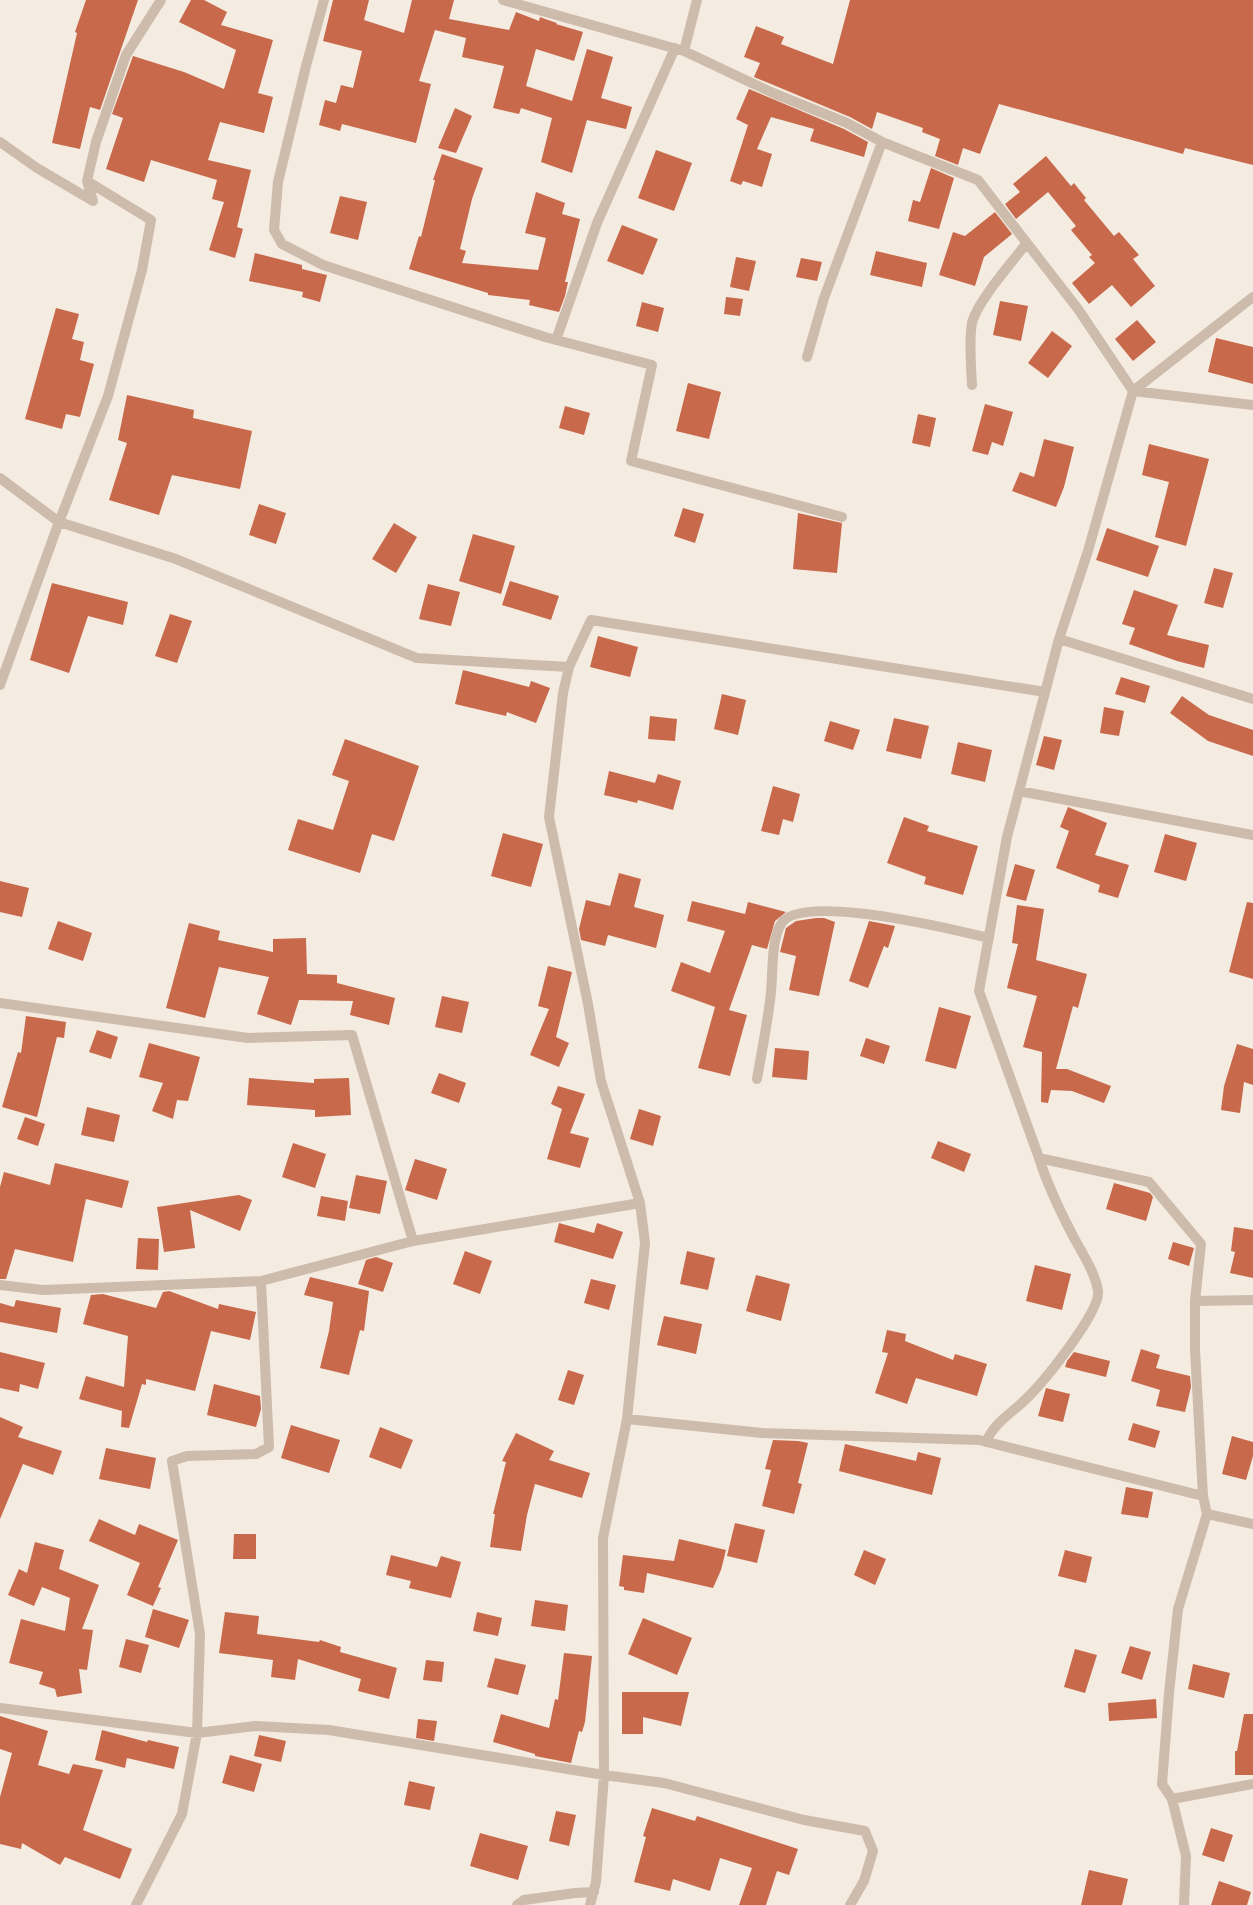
<svg xmlns="http://www.w3.org/2000/svg" width="1253" height="1905" font-family="Arial,sans-serif">
  <rect width="100%" height="100%" fill="#f4ebe1"/>
  <!-- building -->
  <path fill="#c8694b" d="M 86,0 L 138,0 L 100,110 L 90,107 L 80,149 L 52,143 L 77,33 L 75,32 Z
    M 191,0 L 204,0 L 227,12 L 221,25 L 273,40 L 258,93 L 273,97 L 264,133 L 220,122 L 208,160 L 251,170 L 237,227 L 243,229 L 235,258 L 209,250 L 224,202 L 212,199 L 217,180 L 151,160 L 144,182 L 106,169 L 123,118 L 112,114 L 133,56 L 184,72 L 224,89 L 236,50 L 179,22 Z
    M 333,0 L 369,0 L 364,20 L 404,33 L 412,0 L 454,0 L 449,19 L 509,30 L 516,12 L 539,21 L 540,17 L 548,20 L 557,23 L 556,24 L 583,32 L 574,61 L 536,49 L 526,86 L 572,101 L 587,49 L 613,57 L 601,98 L 632,107 L 626,129 L 587,120 L 572,173 L 541,162 L 552,118 L 521,108 L 519,114 L 493,108 L 504,66 L 462,57 L 466,38 L 435,30 L 419,81 L 431,84 L 416,143 L 342,124 L 340,131 L 319,125 L 325,100 L 336,103 L 341,85 L 353,88 L 362,51 L 323,41 Z
    M 850,0 L 1253,0 L 1253,165 L 1185,148 L 1183,154 L 999,104 L 980,154 L 963,148 L 958,165 L 935,156 L 940,139 L 922,132 L 923,128 L 877,112 L 872,129 L 850,117 L 754,77 L 760,63 L 744,57 L 756,26 L 784,37 L 781,44 L 833,64 Z
    M 749,89 L 844,129 L 868,142 L 864,157 L 810,141 L 814,129 L 771,117 L 757,149 L 772,154 L 762,187 L 743,181 L 741,185 L 730,181 L 748,125 L 736,119 Z
    M 455,108 L 472,116 L 456,153 L 438,148 Z
    M 656,150 L 692,163 L 674,211 L 638,198 Z
    M 442,154 L 483,168 L 472,199 L 460,249 L 466,251 L 462,263 L 538,270 L 546,238 L 525,233 L 536,192 L 565,203 L 562,214 L 580,219 L 565,282 L 568,282 L 565,296 L 559,312 L 529,305 L 530,300 L 488,295 L 488,293 L 409,269 L 419,236 L 421,237 L 435,180 L 433,180 Z
    M 1046,156 L 1071,186 L 1074,183 L 1086,198 L 1084,200 L 1114,236 L 1119,232 L 1139,255 L 1133,259 L 1155,286 L 1131,307 L 1112,285 L 1089,304 L 1072,283 L 1095,263 L 1089,257 L 1092,255 L 1071,230 L 1076,226 L 1048,192 L 1016,219 L 1005,204 L 1020,192 L 1013,184 Z
    M 931,168 L 954,178 L 939,229 L 908,221 L 913,200 L 920,202 Z
    M 340,196 L 367,202 L 358,240 L 330,233 Z
    M 995,212 L 1012,234 L 984,257 L 975,286 L 939,275 L 953,232 L 965,236 Z
    M 622,225 L 658,239 L 643,275 L 607,261 Z
    M 876,251 L 927,263 L 922,287 L 870,275 Z
    M 255,253 L 302,265 L 302,269 L 327,275 L 320,302 L 302,297 L 303,292 L 249,281 Z
    M 736,257 L 756,261 L 749,291 L 730,287 Z
    M 801,258 L 822,262 L 817,281 L 796,277 Z
    M 726,297 L 743,299 L 740,316 L 724,314 Z
    M 1000,301 L 1028,306 L 1021,341 L 993,335 Z
    M 642,302 L 664,308 L 658,332 L 636,326 Z
    M 56,308 L 79,314 L 72,339 L 84,342 L 80,360 L 94,364 L 80,417 L 66,414 L 62,429 L 25,419 Z
    M 1137,320 L 1156,342 L 1133,361 L 1115,339 Z
    M 1052,331 L 1072,346 L 1048,378 L 1028,363 Z
    M 1216,338 L 1253,347 L 1253,384 L 1208,372 Z
    M 688,383 L 721,392 L 709,439 L 676,431 Z
    M 127,395 L 194,410 L 193,418 L 252,431 L 240,489 L 172,475 L 159,515 L 109,500 L 127,443 L 118,440 Z
    M 985,404 L 1013,412 L 1003,446 L 992,442 L 988,455 L 972,451 Z
    M 565,406 L 590,413 L 584,435 L 559,428 Z
    M 918,414 L 936,418 L 930,447 L 912,443 Z
    M 1044,439 L 1074,447 L 1064,487 L 1056,507 L 1012,491 L 1020,472 L 1034,477 Z
    M 1149,444 L 1209,459 L 1186,546 L 1155,537 L 1169,482 L 1142,475 Z
    M 259,504 L 286,513 L 276,544 L 249,535 Z
    M 683,508 L 704,514 L 695,543 L 674,536 Z
    M 798,513 L 842,523 L 837,573 L 793,569 Z
    M 394,523 L 417,537 L 396,573 L 372,559 Z
    M 1107,528 L 1159,546 L 1148,577 L 1096,560 Z
    M 473,534 L 515,546 L 501,594 L 459,581 Z
    M 1214,568 L 1233,573 L 1223,608 L 1204,603 Z
    M 510,581 L 559,596 L 551,620 L 502,605 Z
    M 52,583 L 128,602 L 123,625 L 88,616 L 69,673 L 30,660 Z
    M 428,584 L 460,592 L 451,626 L 419,619 Z
    M 1134,590 L 1178,605 L 1167,635 L 1209,645 L 1204,668 L 1177,661 L 1129,644 L 1135,628 L 1122,624 Z
    M 170,614 L 192,621 L 177,663 L 155,656 Z
    M 598,636 L 638,647 L 630,677 L 590,667 Z
    M 463,670 L 529,687 L 531,681 L 550,688 L 536,723 L 507,712 L 506,716 L 455,704 Z
    M 1121,677 L 1150,686 L 1145,703 L 1115,694 Z
    M 722,694 L 746,700 L 738,735 L 714,729 Z
    M 1182,696 L 1209,715 L 1253,730 L 1253,756 L 1208,741 L 1170,713 Z
    M 1104,707 L 1124,711 L 1119,736 L 1100,733 Z
    M 650,716 L 677,719 L 675,741 L 648,739 Z
    M 894,718 L 929,726 L 921,759 L 886,751 Z
    M 830,721 L 860,730 L 853,750 L 824,741 Z
    M 1044,736 L 1062,740 L 1054,770 L 1036,765 Z
    M 345,739 L 419,766 L 394,841 L 372,834 L 360,873 L 288,850 L 298,819 L 333,830 L 349,781 L 332,775 Z
    M 958,742 L 992,750 L 985,782 L 951,774 Z
    M 609,771 L 655,783 L 658,774 L 681,781 L 673,810 L 638,800 L 637,803 L 604,795 Z
    M 773,786 L 800,794 L 793,822 L 783,819 L 779,835 L 761,831 Z
    M 1068,807 L 1107,823 L 1095,855 L 1129,865 L 1118,898 L 1098,892 L 1100,885 L 1056,868 L 1069,831 L 1060,827 Z
    M 904,817 L 929,826 L 927,831 L 978,846 L 963,895 L 924,884 L 926,877 L 887,863 Z
    M 503,833 L 543,844 L 531,887 L 491,876 Z
    M 1165,834 L 1197,843 L 1186,881 L 1154,872 Z
    M 1015,864 L 1035,870 L 1026,901 L 1006,896 Z
    M 619,873 L 641,879 L 634,907 L 664,915 L 656,948 L 608,935 L 605,946 L 581,940 L 579,929 L 586,900 L 610,906 Z
    M 0,881 L 29,888 L 22,917 L 0,912 Z
    M 692,901 L 745,914 L 748,902 L 786,912 L 775,921 L 767,949 L 752,945 L 729,1010 L 747,1015 L 730,1076 L 698,1068 L 715,1007 L 671,991 L 681,962 L 710,973 L 725,931 L 687,921 Z
    M 1247,902 L 1253,903 L 1253,979 L 1229,972 Z
    M 1017,905 L 1044,909 L 1036,960 L 1087,974 L 1078,1008 L 1073,1006 L 1056,1069 L 1067,1069 L 1111,1086 L 1104,1103 L 1072,1091 L 1051,1090 L 1048,1103 L 1041,1102 L 1042,1052 L 1023,1047 L 1037,996 L 1007,988 L 1018,944 L 1012,943 Z
    M 816,918 L 824,918 L 835,922 L 819,996 L 789,990 L 796,956 L 780,952 L 786,928 L 796,921 Z
    M 58,921 L 92,933 L 83,961 L 48,949 Z
    M 869,921 L 895,926 L 888,948 L 884,946 L 868,988 L 849,981 Z
    M 189,923 L 220,931 L 218,940 L 273,952 L 273,939 L 306,938 L 307,974 L 337,975 L 337,983 L 395,998 L 389,1025 L 350,1015 L 353,1001 L 299,1000 L 291,1025 L 257,1014 L 269,977 L 219,967 L 205,1018 L 166,1008 Z
    M 548,966 L 572,972 L 556,1037 L 569,1043 L 559,1067 L 530,1055 L 549,1009 L 538,1006 Z
    M 442,996 L 469,1002 L 462,1033 L 435,1027 Z
    M 939,1007 L 971,1016 L 956,1069 L 925,1061 Z
    M 26,1016 L 66,1022 L 64,1038 L 57,1037 L 37,1117 L 2,1107 L 18,1052 L 21,1053 Z
    M 97,1030 L 118,1037 L 111,1059 L 89,1052 Z
    M 866,1038 L 890,1046 L 884,1064 L 860,1056 Z
    M 149,1043 L 200,1057 L 188,1101 L 177,1100 L 173,1119 L 152,1111 L 163,1083 L 139,1077 Z
    M 1237,1044 L 1253,1049 L 1253,1085 L 1244,1082 L 1240,1113 L 1221,1110 L 1224,1086 Z
    M 775,1048 L 809,1051 L 807,1080 L 772,1077 Z
    M 439,1073 L 466,1083 L 459,1103 L 431,1093 Z
    M 249,1078 L 314,1083 L 314,1079 L 349,1078 L 351,1115 L 315,1117 L 315,1110 L 247,1105 Z
    M 558,1086 L 585,1094 L 570,1133 L 589,1138 L 580,1168 L 547,1159 L 562,1109 L 551,1104 Z
    M 87,1107 L 120,1115 L 114,1142 L 81,1135 Z
    M 639,1109 L 661,1116 L 653,1146 L 630,1139 Z
    M 25,1117 L 45,1124 L 38,1146 L 17,1139 Z
    M 938,1141 L 971,1154 L 964,1172 L 931,1158 Z
    M 293,1143 L 326,1154 L 315,1188 L 282,1177 Z
    M 415,1159 L 447,1169 L 437,1200 L 405,1190 Z
    M 55,1163 L 129,1181 L 122,1208 L 86,1199 L 73,1262 L 15,1249 L 6,1279 L 0,1279 L 0,1187 L 4,1172 L 50,1185 Z
    M 356,1175 L 387,1181 L 380,1214 L 349,1208 Z
    M 1114,1183 L 1150,1193 L 1153,1197 L 1146,1221 L 1106,1209 Z
    M 239,1195 L 252,1200 L 240,1231 L 190,1210 L 195,1248 L 164,1252 L 157,1207 Z
    M 321,1196 L 348,1201 L 345,1221 L 317,1216 Z
    M 559,1223 L 594,1233 L 597,1223 L 623,1232 L 613,1259 L 554,1242 Z
    M 1234,1227 L 1253,1230 L 1253,1278 L 1230,1273 L 1235,1252 L 1231,1251 Z
    M 138,1238 L 159,1239 L 158,1270 L 136,1269 Z
    M 1173,1242 L 1194,1248 L 1189,1266 L 1168,1259 Z
    M 465,1251 L 492,1261 L 480,1294 L 453,1284 Z
    M 687,1251 L 715,1258 L 708,1290 L 680,1284 Z
    M 376,1257 L 393,1263 L 383,1292 L 358,1284 L 366,1260 Z
    M 1035,1265 L 1071,1274 L 1062,1310 L 1026,1301 Z
    M 756,1275 L 790,1284 L 781,1321 L 746,1311 Z
    M 310,1277 L 369,1291 L 364,1331 L 360,1330 L 349,1375 L 320,1368 L 329,1331 L 333,1302 L 304,1295 Z
    M 591,1279 L 616,1285 L 609,1310 L 584,1303 Z
    M 169,1291 L 218,1309 L 219,1304 L 256,1312 L 250,1340 L 211,1331 L 195,1391 L 146,1379 L 146,1385 L 142,1384 L 129,1428 L 121,1427 L 122,1411 L 79,1399 L 86,1376 L 124,1387 L 128,1336 L 83,1324 L 91,1295 L 103,1294 L 156,1308 L 163,1292 Z
    M 16,1300 L 61,1308 L 57,1333 L 0,1322 L 0,1303 L 14,1307 Z
    M 664,1316 L 702,1324 L 696,1354 L 657,1345 Z
    M 887,1330 L 906,1334 L 905,1341 L 953,1360 L 955,1354 L 987,1364 L 977,1396 L 916,1378 L 907,1404 L 875,1393 L 888,1353 L 882,1352 Z
    M 1141,1349 L 1160,1355 L 1156,1368 L 1190,1376 L 1191,1387 L 1185,1412 L 1156,1406 L 1160,1390 L 1131,1381 Z
    M 0,1352 L 45,1363 L 38,1389 L 20,1384 L 19,1392 L 0,1388 Z
    M 1074,1352 L 1110,1361 L 1106,1377 L 1065,1367 L 1067,1361 Z
    M 568,1370 L 584,1375 L 574,1405 L 558,1400 Z
    M 214,1384 L 260,1396 L 261,1409 L 256,1427 L 207,1415 Z
    M 1046,1388 L 1070,1394 L 1063,1422 L 1038,1416 Z
    M 0,1417 L 23,1427 L 18,1437 L 62,1451 L 53,1475 L 23,1464 L 0,1519 Z
    M 1133,1423 L 1160,1431 L 1155,1448 L 1128,1440 Z
    M 291,1425 L 340,1440 L 329,1473 L 281,1458 Z
    M 380,1427 L 413,1440 L 401,1469 L 369,1457 Z
    M 516,1433 L 554,1451 L 549,1460 L 590,1473 L 582,1498 L 535,1484 L 527,1515 L 521,1551 L 490,1547 L 495,1514 L 493,1514 L 506,1462 L 502,1461 Z
    M 1232,1436 L 1253,1442 L 1253,1456 L 1246,1480 L 1222,1474 Z
    M 773,1440 L 798,1441 L 808,1443 L 798,1483 L 802,1484 L 794,1514 L 762,1506 L 771,1470 L 765,1469 Z
    M 845,1444 L 916,1461 L 918,1452 L 941,1458 L 932,1495 L 839,1471 Z
    M 106,1448 L 156,1458 L 150,1489 L 99,1479 Z
    M 1126,1487 L 1153,1492 L 1148,1518 L 1121,1514 Z
    M 99,1519 L 135,1535 L 139,1524 L 178,1540 L 158,1587 L 161,1588 L 153,1606 L 127,1595 L 140,1563 L 89,1541 Z
    M 735,1523 L 765,1530 L 757,1563 L 727,1556 Z
    M 234,1534 L 256,1534 L 256,1559 L 233,1559 Z
    M 679,1539 L 726,1550 L 721,1570 L 713,1588 L 647,1573 L 644,1593 L 624,1590 L 624,1587 L 619,1586 L 623,1555 L 674,1561 Z
    M 35,1542 L 64,1550 L 59,1569 L 99,1585 L 82,1629 L 93,1630 L 87,1670 L 79,1669 L 82,1693 L 57,1697 L 55,1689 L 39,1684 L 43,1672 L 9,1663 L 21,1619 L 65,1631 L 70,1598 L 42,1587 L 34,1606 L 8,1595 L 19,1569 L 27,1573 Z
    M 864,1550 L 886,1559 L 875,1585 L 854,1575 Z
    M 1065,1550 L 1092,1557 L 1086,1583 L 1058,1576 Z
    M 391,1555 L 437,1567 L 441,1556 L 461,1562 L 451,1598 L 409,1588 L 411,1581 L 386,1575 Z
    M 535,1600 L 568,1605 L 565,1631 L 531,1626 Z
    M 153,1609 L 189,1620 L 179,1648 L 145,1637 Z
    M 225,1612 L 259,1616 L 257,1634 L 319,1642 L 320,1640 L 341,1647 L 340,1652 L 397,1668 L 389,1699 L 358,1691 L 361,1679 L 298,1659 L 295,1680 L 271,1677 L 273,1660 L 219,1653 Z
    M 477,1612 L 502,1618 L 498,1636 L 473,1631 Z
    M 643,1618 L 692,1638 L 677,1675 L 628,1654 Z
    M 126,1639 L 149,1645 L 141,1673 L 119,1667 Z
    M 1130,1646 L 1151,1652 L 1142,1680 L 1121,1673 Z
    M 1075,1649 L 1097,1655 L 1085,1693 L 1064,1687 Z
    M 564,1653 L 592,1656 L 585,1722 L 582,1732 L 579,1731 L 571,1763 L 535,1756 L 535,1754 L 493,1742 L 501,1714 L 549,1728 L 555,1699 L 558,1700 Z
    M 495,1658 L 526,1665 L 518,1695 L 487,1687 Z
    M 426,1660 L 444,1662 L 442,1682 L 423,1680 Z
    M 1193,1664 L 1230,1673 L 1224,1698 L 1188,1689 Z
    M 622,1692 L 689,1692 L 681,1726 L 643,1717 L 643,1734 L 622,1734 Z
    M 1156,1699 L 1157,1718 L 1109,1721 L 1108,1703 Z
    M 1244,1714 L 1253,1714 L 1253,1775 L 1235,1775 L 1235,1751 L 1237,1751 Z
    M 0,1716 L 48,1731 L 38,1765 L 69,1774 L 73,1764 L 103,1770 L 83,1830 L 132,1849 L 120,1879 L 65,1857 L 60,1865 L 22,1843 L 21,1849 L 0,1844 L 0,1797 L 12,1753 L 0,1749 Z
    M 418,1719 L 437,1721 L 434,1741 L 416,1738 Z
    M 102,1730 L 147,1742 L 148,1740 L 179,1747 L 174,1769 L 127,1758 L 125,1768 L 95,1760 Z
    M 259,1735 L 286,1741 L 281,1762 L 254,1756 Z
    M 230,1755 L 262,1764 L 254,1792 L 222,1783 Z
    M 409,1781 L 435,1787 L 430,1810 L 404,1805 Z
    M 652,1808 L 695,1821 L 697,1816 L 798,1849 L 789,1875 L 777,1871 L 766,1905 L 739,1905 L 752,1868 L 720,1858 L 710,1891 L 673,1879 L 670,1891 L 634,1882 L 646,1837 L 643,1836 Z
    M 556,1811 L 576,1815 L 569,1846 L 549,1841 Z
    M 1211,1828 L 1233,1835 L 1224,1862 L 1202,1855 Z
    M 480,1833 L 528,1846 L 518,1880 L 470,1866 Z
    M 1089,1870 L 1128,1879 L 1122,1905 L 1081,1905 Z
    M 1219,1881 L 1251,1892 L 1247,1905 L 1211,1905 Z"/>
  <g fill="none" stroke-linecap="round" stroke-linejoin="round">
    <!-- minor -->
    <path stroke="#cdbbac" stroke-width="10" d="M 161,0 L 126,55 L 96,142 L 87,181 L 151,220 L 142,270 L 108,396 L 59,522 L 176,559 L 417,658 L 569,667
      M 324,0 L 306,66 L 278,182 L 274,230 L 282,244 L 323,265 L 545,337 L 652,365 L 631,461 L 842,517
      M 503,0 L 684,51 L 773,93 L 847,123 L 882,142 L 978,180 L 1078,309 L 1133,391 L 1088,551 L 1059,639 L 1253,699
      M 684,51 L 697,0
      M 0,142 L 37,168 L 93,201 L 87,181
      M 556,340 L 597,223 L 675,48
      M 807,357 L 824,298 L 882,142
      M 972,385 C 971,369 969,338 972,323 C 977,302 1012,262 1026,244
      M 1133,391 L 1253,297
      M 1133,391 L 1253,405
      M 0,478 L 59,522 L 0,685
      M 1059,639 L 1007,837 L 979,991 L 1039,1158 L 1149,1182 L 1201,1244 L 1195,1301 L 1195,1350 L 1203,1496 L 1207,1514 L 1178,1609 L 1169,1693 L 1162,1784 L 1172,1799 L 1253,1784
      M 1019,791 L 1253,835
      M 0,1003 L 248,1038 L 352,1035 L 413,1241
      M 757,1079 C 762,1050 768,1021 771,992 C 773,972 771,941 781,924 C 798,891 956,930 989,938
      M 261,1281 L 413,1241 L 640,1203 L 601,1081 L 588,1004 L 549,817 L 563,693 L 569,667 L 591,620 L 1045,692
      M 0,1285 L 43,1290 L 261,1281 L 269,1447 L 256,1454 L 187,1456 L 172,1461 L 200,1634 L 197,1733 L 182,1814 L 136,1905
      M 1195,1301 L 1253,1300
      M 627,1419 L 762,1433 L 979,1440 L 1203,1496
      M 986,1442 C 995,1421 1014,1412 1029,1396 C 1045,1380 1101,1311 1098,1291 C 1095,1272 1082,1253 1073,1236 C 1060,1211 1047,1184 1039,1158
      M 1207,1514 L 1253,1524
      M 0,1708 L 197,1733 L 256,1726 L 329,1730 L 604,1775 L 664,1783 L 804,1820 L 865,1831 L 873,1851 L 864,1881 L 850,1905
      M 1172,1799 L 1186,1856 L 1184,1905
      M 517,1905 L 524,1900 L 575,1893 L 594,1892
      M 590,1905 L 596,1882 L 604,1775 L 603,1538 L 627,1419 L 645,1243 L 640,1203"/>
  </g>
</svg>
